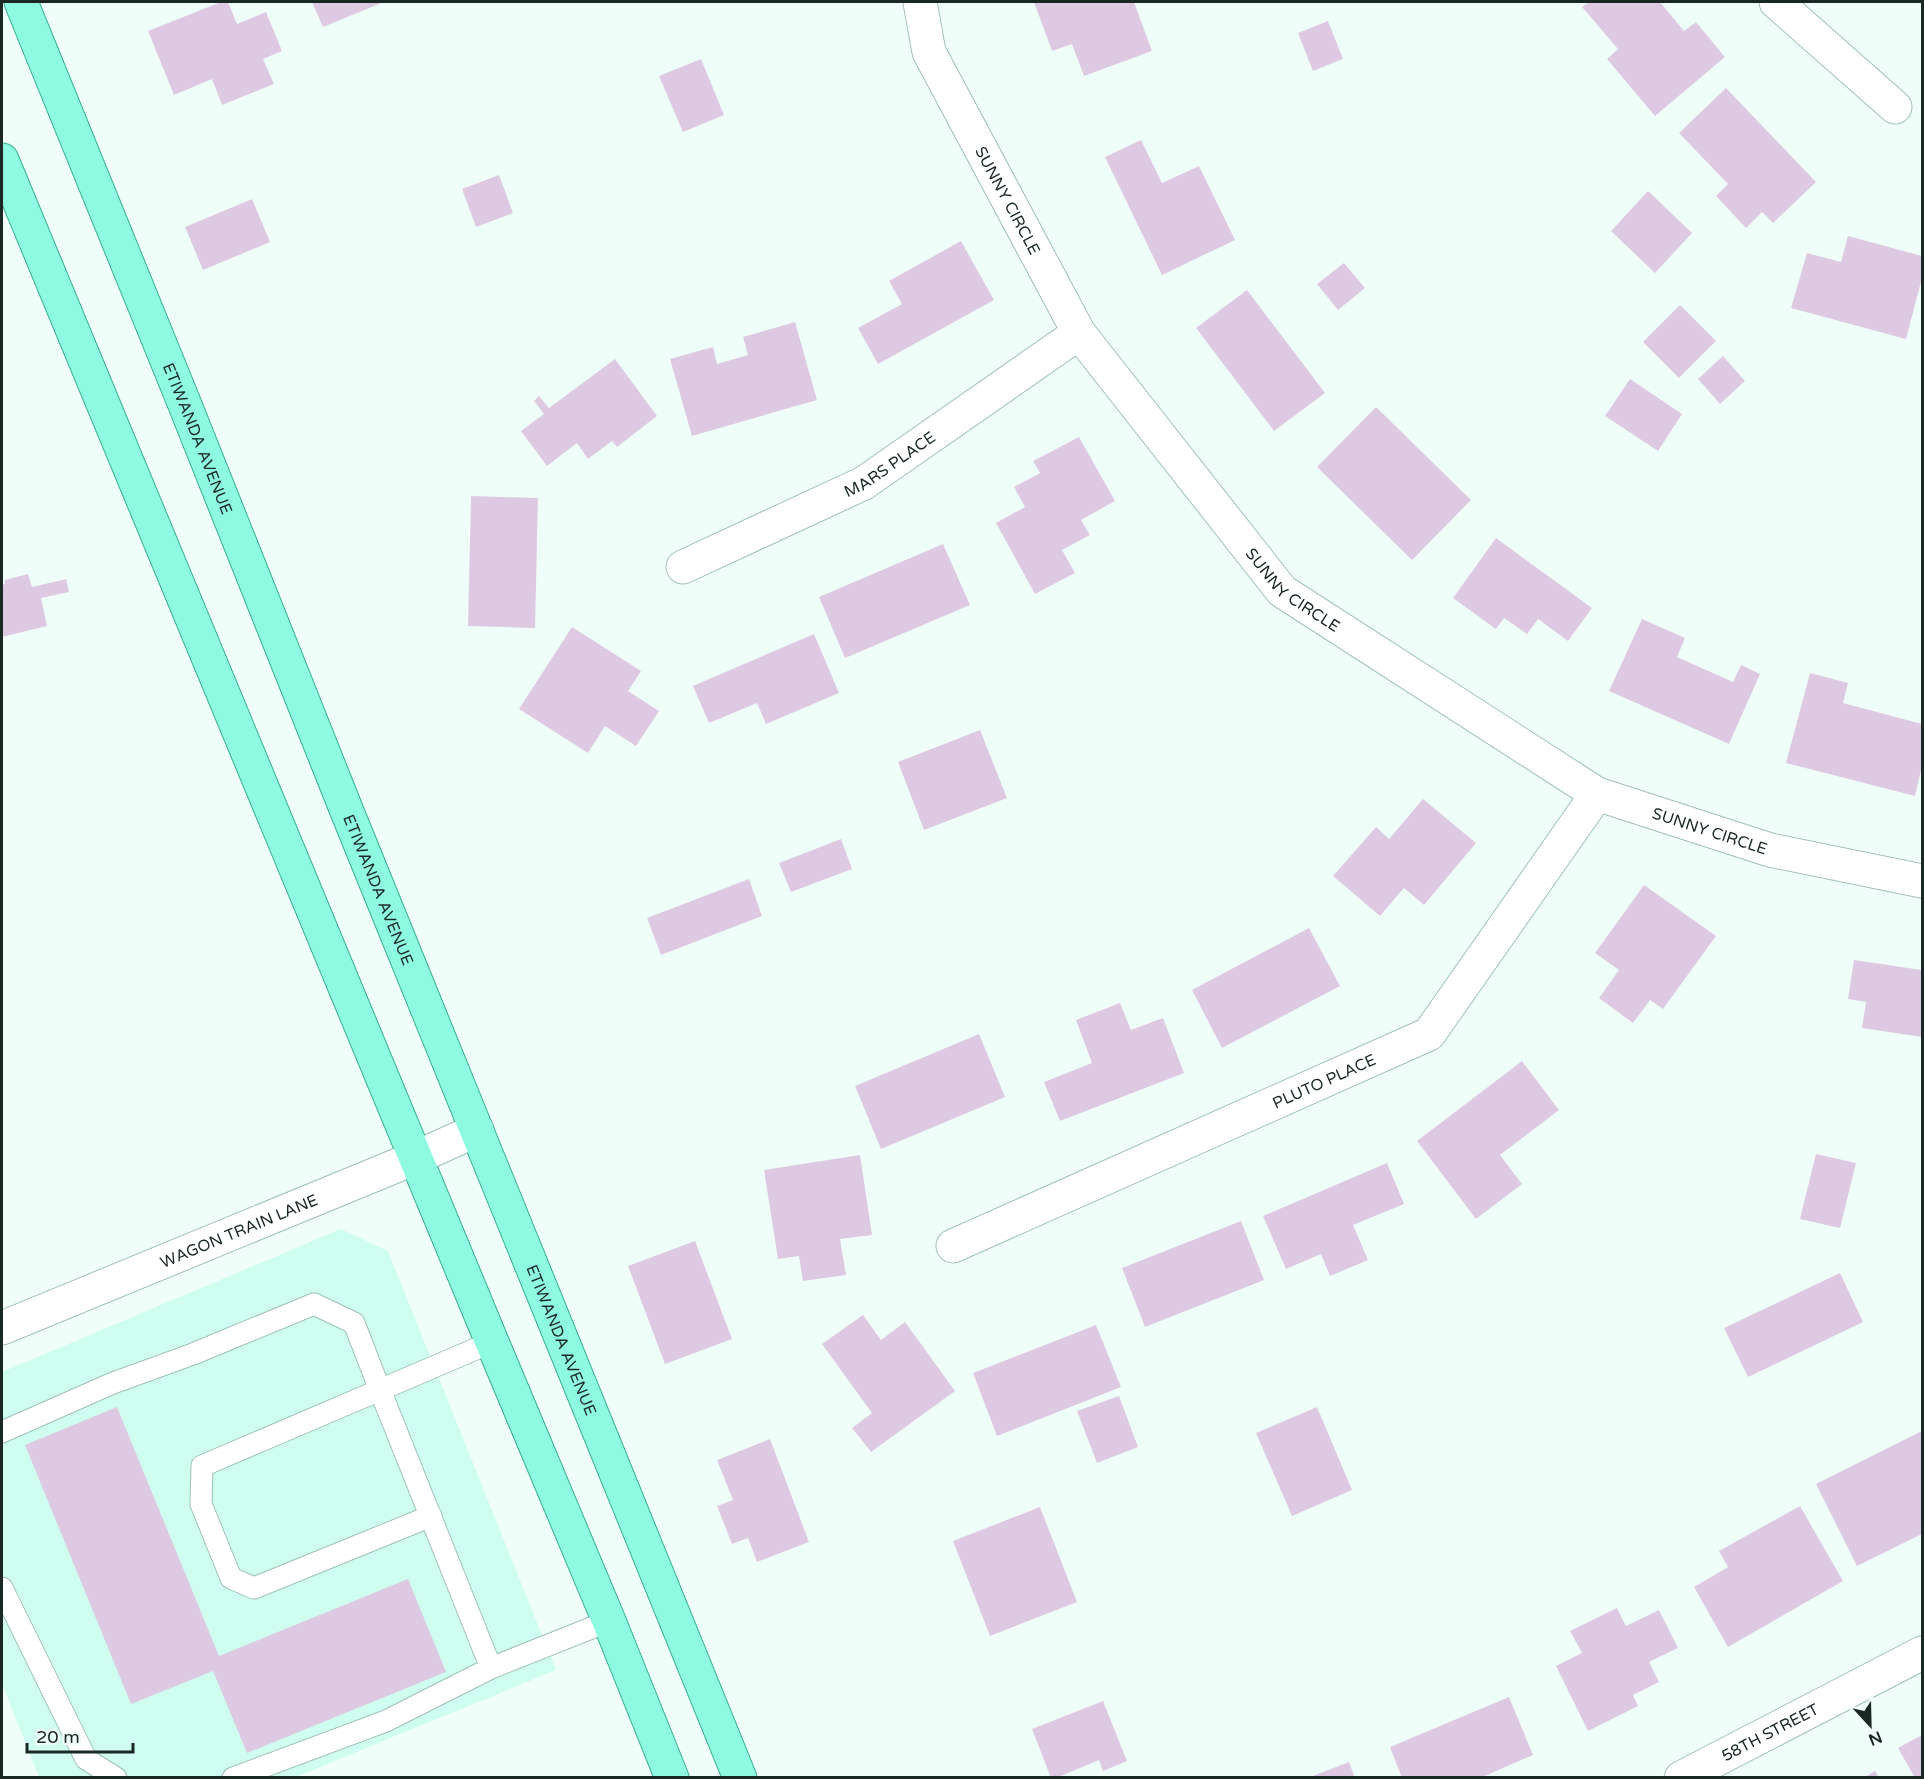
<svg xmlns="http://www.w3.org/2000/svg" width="1924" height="1779" font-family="'Varela Round',sans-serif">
  <rect width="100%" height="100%" fill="#f0fef9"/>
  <!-- built -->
  <path fill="#cffdef" d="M 341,1229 L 388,1251 L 556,1670 L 293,1778 L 39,1777 L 2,1684 L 2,1372 Z"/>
  <!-- building -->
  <path fill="#dec9e2" d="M 221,2 L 228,2 L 237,24 L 266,12 L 282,51 L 263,59 L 274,84 L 222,105 L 212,79 L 174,95 L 148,31 Z
    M 312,2 L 384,2 L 323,27 Z
    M 1034,2 L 1134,2 L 1152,51 L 1084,76 L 1072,44 L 1052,51 Z
    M 1589,2 L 1660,2 L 1684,31 L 1696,22 L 1725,57 L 1655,116 L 1607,59 L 1618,49 L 1582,7 Z
    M 1328,21 L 1343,59 L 1313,71 L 1298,33 Z
    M 701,59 L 724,115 L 683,132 L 659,76 Z
    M 1726,88 L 1816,182 L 1773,223 L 1762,212 L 1746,228 L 1716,196 L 1728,184 L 1679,133 Z
    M 1141,140 L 1162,183 L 1199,166 L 1235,240 L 1162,275 L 1105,157 Z
    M 499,175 L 513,213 L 476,227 L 462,189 Z
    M 1648,191 L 1692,233 L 1655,273 L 1611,231 Z
    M 252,199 L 270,242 L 203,270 L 185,227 Z
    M 1848,236 L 1922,256 L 1922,278 L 1906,339 L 1791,308 L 1807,253 L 1841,262 Z
    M 961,241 L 994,300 L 878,364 L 858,328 L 902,304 L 889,281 Z
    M 1344,263 L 1365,288 L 1338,310 L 1317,284 Z
    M 1247,290 L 1325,393 L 1274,431 L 1196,328 Z
    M 1680,305 L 1716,341 L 1679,378 L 1643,342 Z
    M 795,322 L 817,400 L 692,436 L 670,359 L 713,347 L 717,364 L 748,355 L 743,337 Z
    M 1723,356 L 1745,381 L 1720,404 L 1698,379 Z
    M 615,359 L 657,416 L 617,447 L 612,441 L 588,459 L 577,443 L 547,466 L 521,431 L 544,414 L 534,401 L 539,396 L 549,408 Z
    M 1630,379 L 1682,414 L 1658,451 L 1605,416 Z
    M 1376,407 L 1471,500 L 1412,560 L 1317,467 Z
    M 1079,437 L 1115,501 L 1081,520 L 1090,535 L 1062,550 L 1075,573 L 1035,594 L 996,523 L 1025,507 L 1014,487 L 1040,473 L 1033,461 Z
    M 471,496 L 538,498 L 535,628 L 468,626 Z
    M 1496,538 L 1592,608 L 1568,641 L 1538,619 L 1527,634 L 1504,618 L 1496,629 L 1453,598 Z
    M 943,544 L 970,605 L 845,658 L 819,597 Z
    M 28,574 L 32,587 L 66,579 L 69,592 L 41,598 L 47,626 L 2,637 L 2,585 L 5,584 L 5,580 Z
    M 1642,619 L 1685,638 L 1677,657 L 1733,682 L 1741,665 L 1760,674 L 1729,744 L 1609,691 Z
    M 572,627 L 641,671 L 628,691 L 659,711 L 636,746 L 605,726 L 588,753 L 519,709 Z
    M 814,634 L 839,693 L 766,724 L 757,703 L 709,723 L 693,686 Z
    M 1810,673 L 1848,683 L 1843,703 L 1922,724 L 1922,766 L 1915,796 L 1786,763 Z
    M 980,730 L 1007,798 L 924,830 L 898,762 Z
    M 1423,799 L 1476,843 L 1424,905 L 1404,888 L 1380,916 L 1333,876 L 1376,827 L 1389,839 Z
    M 841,839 L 852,869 L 791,892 L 779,863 Z
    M 749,879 L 762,916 L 661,955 L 647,918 Z
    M 1644,885 L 1716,936 L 1663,1009 L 1650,1000 L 1633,1023 L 1599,998 L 1619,970 L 1595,953 Z
    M 1309,928 L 1340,986 L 1222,1048 L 1192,990 Z
    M 1854,960 L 1922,970 L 1922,1037 L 1862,1028 L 1866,1002 L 1848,999 Z
    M 1120,1003 L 1131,1030 L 1163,1018 L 1184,1073 L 1060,1121 L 1044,1082 L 1092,1063 L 1076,1020 Z
    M 979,1034 L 1005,1097 L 881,1149 L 855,1086 Z
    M 1522,1061 L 1559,1110 L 1500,1155 L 1522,1184 L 1476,1219 L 1417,1141 Z
    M 1816,1154 L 1856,1163 L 1840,1228 L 1800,1219 Z
    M 860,1155 L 872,1235 L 840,1239 L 846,1275 L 803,1281 L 799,1256 L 778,1259 L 764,1170 Z
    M 1387,1163 L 1404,1204 L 1353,1225 L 1368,1260 L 1330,1276 L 1321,1254 L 1286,1269 L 1263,1216 Z
    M 1241,1221 L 1264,1280 L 1145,1327 L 1122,1268 Z
    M 695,1241 L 732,1339 L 665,1364 L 628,1266 Z
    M 1840,1273 L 1863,1322 L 1748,1377 L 1724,1328 Z
    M 863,1315 L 881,1340 L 905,1322 L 955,1391 L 871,1452 L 852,1428 L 872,1413 L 822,1344 Z
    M 1096,1325 L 1121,1387 L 997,1436 L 973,1373 Z
    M 1119,1396 L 1138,1447 L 1097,1463 L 1077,1411 Z
    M 117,1407 L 219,1656 L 408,1579 L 446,1672 L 247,1753 L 213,1671 L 131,1704 L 25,1445 Z
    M 1317,1407 L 1352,1490 L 1292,1516 L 1256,1433 Z
    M 1922,1431 L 1922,1534 L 1857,1566 L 1816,1484 Z
    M 770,1439 L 809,1542 L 757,1562 L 748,1538 L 732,1544 L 717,1506 L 733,1500 L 717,1460 Z
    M 1800,1506 L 1843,1581 L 1728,1647 L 1694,1587 L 1728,1567 L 1719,1551 Z
    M 1040,1507 L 1077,1602 L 990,1636 L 953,1541 Z
    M 1617,1608 L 1626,1626 L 1659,1610 L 1678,1648 L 1649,1662 L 1659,1682 L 1633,1695 L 1638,1706 L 1588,1731 L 1556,1666 L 1582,1653 L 1570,1631 Z
    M 1509,1697 L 1533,1755 L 1480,1778 L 1402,1778 L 1390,1747 Z
    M 1103,1701 L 1127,1761 L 1103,1771 L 1099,1760 L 1056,1778 L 1051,1778 L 1032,1729 Z
    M 1922,1735 L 1922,1778 L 1915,1778 L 1898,1748 Z
    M 1349,1762 L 1355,1778 L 1310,1778 L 1310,1777 Z
    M 1875,1771 L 1879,1778 L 1863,1778 Z"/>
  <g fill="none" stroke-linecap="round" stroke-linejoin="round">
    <defs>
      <path id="lane" d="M 492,1342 L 380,1390 L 491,1668 L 609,1621
        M 2,1432 L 113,1383 L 193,1354 L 314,1304 L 354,1323 L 380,1390 L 202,1466 L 201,1504 L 231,1578 L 254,1588 L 431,1516
        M 2,1588 L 86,1759 L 116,1778
        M 233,1778 L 386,1721 L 491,1668"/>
      <g id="street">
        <path id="s1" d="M 920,2 L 929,52 L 1079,333 L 1282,591 L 1597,794 L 1770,850 L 1922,881"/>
        <path d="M 1776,2 L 1895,107"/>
        <path id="s2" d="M 683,567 L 864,483 L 1079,333"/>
        <path id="s3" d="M 953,1246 L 1429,1034 L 1597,794"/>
        <path id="s4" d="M 2,1328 L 415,1158 L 477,1130"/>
        <path id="s5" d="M 1681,1778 L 1922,1653"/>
      </g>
      <g id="primary">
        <path id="s6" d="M 21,2 L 185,405 L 346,809 L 740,1778"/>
        <path d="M 2,160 L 492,1342 L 609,1621 L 672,1778"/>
      </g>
    </defs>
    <!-- lane casing -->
    <use href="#lane" stroke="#9fc2b7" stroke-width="23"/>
    <!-- street casing -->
    <use href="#street" stroke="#9fc2b7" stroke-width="35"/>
    <!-- primary casing -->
    <use href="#primary" stroke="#36af93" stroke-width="35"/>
    <!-- lane -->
    <use href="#lane" stroke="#fff" stroke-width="21"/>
    <!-- street -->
    <use href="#street" stroke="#fff" stroke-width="33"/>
    <!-- primary -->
    <use href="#primary" stroke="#8ffae2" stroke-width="33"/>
  </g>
  <g text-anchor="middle" stroke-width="6" stroke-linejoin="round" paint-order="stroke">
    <!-- street labels -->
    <g font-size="16" fill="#1a2824" stroke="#f0fef9">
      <text dy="6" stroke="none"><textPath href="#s1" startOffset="219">SUNNY CIRCLE</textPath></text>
      <text dy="6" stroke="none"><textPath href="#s6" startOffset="471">ETIWANDA AVENUE</textPath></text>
      <text dy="6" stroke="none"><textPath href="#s2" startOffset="231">MARS PLACE</textPath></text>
      <text dy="6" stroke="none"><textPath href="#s1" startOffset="705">SUNNY CIRCLE</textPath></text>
      <text dy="6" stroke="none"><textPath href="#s1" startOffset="1191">SUNNY CIRCLE</textPath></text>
      <text dy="6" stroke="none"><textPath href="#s6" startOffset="957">ETIWANDA AVENUE</textPath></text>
      <text dy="6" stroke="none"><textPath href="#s3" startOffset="406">PLUTO PLACE</textPath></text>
      <text dy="6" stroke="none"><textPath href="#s4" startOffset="256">WAGON TRAIN LANE</textPath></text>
      <text dy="6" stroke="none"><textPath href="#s6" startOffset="1443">ETIWANDA AVENUE</textPath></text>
      <text dy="6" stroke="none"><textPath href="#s5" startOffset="100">58TH STREET</textPath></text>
    </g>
  </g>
  <!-- border -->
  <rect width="1924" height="1779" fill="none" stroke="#1a2824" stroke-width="6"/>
  <!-- north arrow -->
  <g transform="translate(1870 1725) rotate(158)" stroke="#f0fef9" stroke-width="4.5" paint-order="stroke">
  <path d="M0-4.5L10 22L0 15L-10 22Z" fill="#1a2824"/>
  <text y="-9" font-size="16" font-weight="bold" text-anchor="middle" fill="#1a2824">N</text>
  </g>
  <!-- scale -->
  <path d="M27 1743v9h106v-9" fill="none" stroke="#1a2824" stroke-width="3"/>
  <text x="36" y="1743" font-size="18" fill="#1a2824" stroke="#f0fef9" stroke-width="4.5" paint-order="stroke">20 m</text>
</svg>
